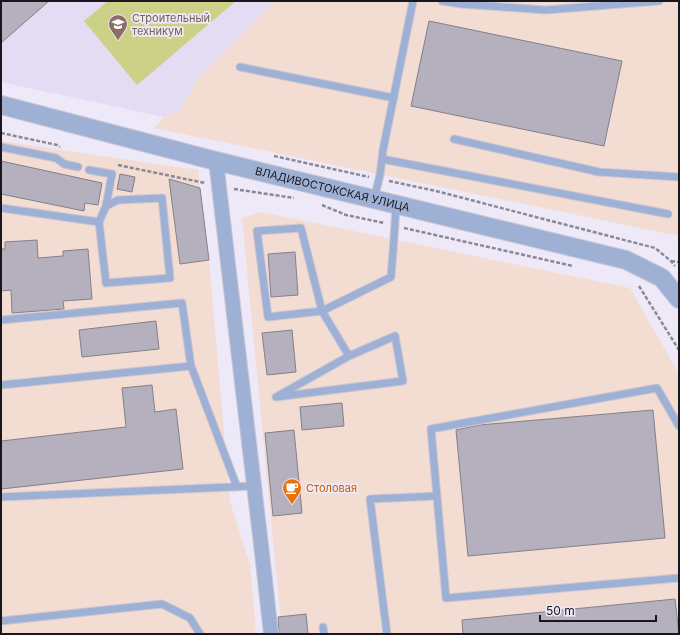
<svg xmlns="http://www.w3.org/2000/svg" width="680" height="635" font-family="Inter,sans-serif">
  <rect width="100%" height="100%" fill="#eee9f8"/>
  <!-- built -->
  <path fill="#e4dcf2" d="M 1,1 L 275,1 L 196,81 L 180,111 L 164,117 L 1,82 Z"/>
  <!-- industrial -->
  <path fill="#f3dcd1" d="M 275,1 L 679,1 L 679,236 L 154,128 L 164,117 L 180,111 L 196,81 Z
    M 1,141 L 198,170 L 209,260 L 230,502 L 250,564 L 256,634 L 1,634 Z
    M 261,212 L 630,288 L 679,374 L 679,634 L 282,634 L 242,218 Z"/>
  <!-- green -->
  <path fill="#ccd187" d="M 108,1 L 236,1 L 137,85 L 84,21 Z"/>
  <!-- building -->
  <path fill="#b5b0be" stroke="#847f8c" d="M 1,1 L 49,1 L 1,43 Z
    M 429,21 L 622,61 L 604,146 L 411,106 Z
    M 1,161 L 102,183 L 98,205 L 85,203 L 84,211 L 1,194 Z
    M 120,174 L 135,177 L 132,192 L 117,189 Z
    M 169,179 L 200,188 L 209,260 L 180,264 Z
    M 37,240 L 38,258 L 63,256 L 63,251 L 88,249 L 92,299 L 63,301 L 64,309 L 12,313 L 11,290 L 1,291 L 1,249 L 5,249 L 5,242 Z
    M 295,252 L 298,295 L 271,297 L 268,254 Z
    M 156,321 L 159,349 L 82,357 L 79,330 Z
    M 292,330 L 296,372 L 267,375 L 262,333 Z
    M 152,385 L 155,412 L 176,409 L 183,469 L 1,489 L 1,441 L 126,427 L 122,388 Z
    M 342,403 L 344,426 L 302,430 L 300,407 Z
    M 653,410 L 665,538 L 468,556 L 456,430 L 479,425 Z
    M 294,430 L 302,513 L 273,516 L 265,433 Z
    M 675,599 L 679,634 L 463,634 L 462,620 Z
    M 306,614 L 308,634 L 279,634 L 278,617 Z"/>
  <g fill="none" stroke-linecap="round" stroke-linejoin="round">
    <defs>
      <path id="service" d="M 442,1 L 461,4 L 546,10 L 659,1
        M 240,67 L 394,98
        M 454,139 L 599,172 L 679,177
        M 1,147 L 56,158 L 64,164 L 78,167
        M 382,159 L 668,214
        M 89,170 L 112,174 L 106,206
        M 162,198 L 170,278 L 106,283 L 99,222 L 106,206 L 118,200 Z
        M 374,199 L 380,175 L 383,150 L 413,1
        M 1,208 L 99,222
        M 1,320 L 182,303 L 191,366 L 237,487
        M 349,356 L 395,336 L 403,381 L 276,397 L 349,356 L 322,311 L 301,228 L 257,231 L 268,317 L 322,311 L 391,277 C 393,252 395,228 396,204
        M 1,385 L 191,366
        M 679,426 L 657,388 L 431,429 L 446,598 L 679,578
        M 1,497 L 254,486
        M 1,621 L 162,604 L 190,618 L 200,634
        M 323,627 L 324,634
        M 387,634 L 370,499 L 437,496"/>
      <path id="minor" d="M 216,161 L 263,562 L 271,634"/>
      <g id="tertiary">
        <path id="s1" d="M 1,105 L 216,161 L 626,260 L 662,278 L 679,299"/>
      </g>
    </defs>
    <!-- service casing -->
    <use href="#service" stroke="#ccc7d5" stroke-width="9"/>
    <!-- minor casing -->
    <use href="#minor" stroke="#ccc7d5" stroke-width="16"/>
    <!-- tertiary casing -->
    <use href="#tertiary" stroke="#ccc7d5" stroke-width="20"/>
    <!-- path -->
    <path stroke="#8c8893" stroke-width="2.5" stroke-dasharray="4 2" stroke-linecap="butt" d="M 1,133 L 57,145 L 60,147
      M 274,156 L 369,177
      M 118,165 L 205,183
      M 389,181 L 436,191 L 655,248 L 671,261 L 675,266
      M 234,189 L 294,198
      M 322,205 L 346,215 L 384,223
      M 404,228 L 573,266
      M 671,261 L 679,262
      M 639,286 L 679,350"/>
    <!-- service -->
    <use href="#service" stroke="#9eb1d5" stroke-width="7"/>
    <!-- minor -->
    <use href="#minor" stroke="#9eb1d5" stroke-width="14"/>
    <!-- tertiary -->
    <use href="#tertiary" stroke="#9eb1d5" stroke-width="18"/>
  </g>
  <!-- icons -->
  <defs>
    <symbol id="university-pin" viewBox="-11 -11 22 30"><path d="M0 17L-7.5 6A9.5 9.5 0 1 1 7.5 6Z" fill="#8d6e63" stroke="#eee9f8"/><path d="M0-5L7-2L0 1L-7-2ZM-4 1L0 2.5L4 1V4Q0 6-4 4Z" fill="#fff"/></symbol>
    <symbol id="cafe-pin" viewBox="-11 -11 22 30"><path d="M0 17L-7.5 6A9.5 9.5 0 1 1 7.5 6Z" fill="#e8710a" stroke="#eee9f8"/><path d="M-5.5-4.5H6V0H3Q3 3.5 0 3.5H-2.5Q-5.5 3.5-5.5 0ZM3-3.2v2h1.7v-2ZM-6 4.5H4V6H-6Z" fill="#fff"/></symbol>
  </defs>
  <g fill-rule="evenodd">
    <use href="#university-pin" x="107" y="13" width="22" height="30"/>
    <use href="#cafe-pin" x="281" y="477" width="22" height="30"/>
  </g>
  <g text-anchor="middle" stroke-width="3.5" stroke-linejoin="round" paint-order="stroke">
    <!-- education labels -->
    <g font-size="11" fill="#785e54" stroke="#eee9f8" text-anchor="start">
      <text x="132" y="22">Строительный<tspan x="132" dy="13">техникум</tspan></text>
    </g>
    <!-- street labels -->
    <g font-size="11" fill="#19171c" stroke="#eee9f8">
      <text dy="4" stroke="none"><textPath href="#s1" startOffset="342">ВЛАДИВОСТОКСКАЯ УЛИЦА</textPath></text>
    </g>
    <!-- food labels -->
    <g font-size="11" fill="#c56008" stroke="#eee9f8" text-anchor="start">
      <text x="306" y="492">Столовая</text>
    </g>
  </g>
  <!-- border -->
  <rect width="680" height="635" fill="none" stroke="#19171c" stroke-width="4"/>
  <!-- scale -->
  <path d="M540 615v6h116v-6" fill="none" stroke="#19171c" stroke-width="2"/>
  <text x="546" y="615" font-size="12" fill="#19171c" stroke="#eee9f8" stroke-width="3" paint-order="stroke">50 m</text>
</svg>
